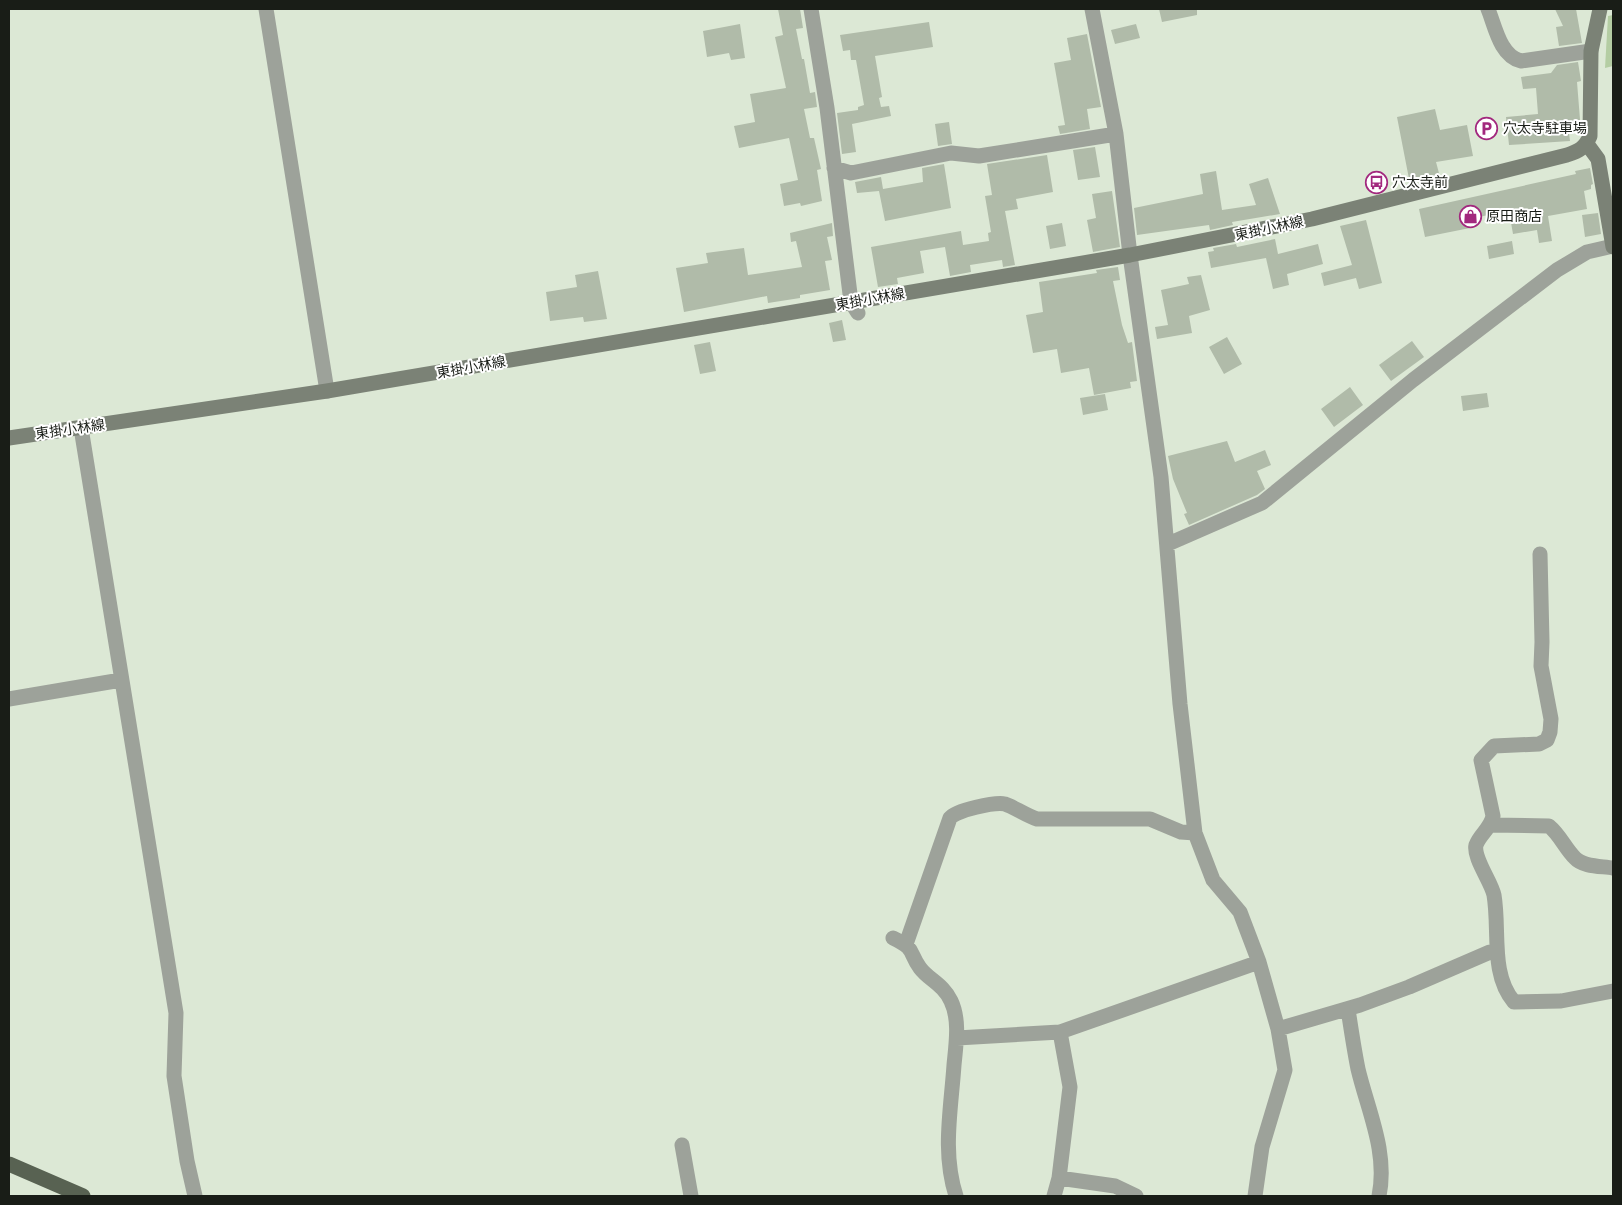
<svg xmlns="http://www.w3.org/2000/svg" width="1622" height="1205" font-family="Helvetica,'Noto Sans JP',sans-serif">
  <rect width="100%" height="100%" fill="#dce8d5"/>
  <!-- green -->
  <path fill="#b4cda3" d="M 1613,15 L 1613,66 L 1605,68 L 1608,16 Z"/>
  <!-- building -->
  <path fill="#b0bba9" d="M 778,9 L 800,9 L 803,28 L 796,29 L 802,59 L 804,59 L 810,93 L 815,92 L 817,107 L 804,109 L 810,138 L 814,138 L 821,169 L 817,170 L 822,201 L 801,206 L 800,203 L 784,206 L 780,184 L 798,180 L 789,138 L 739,148 L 734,126 L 755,122 L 750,94 L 786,88 L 775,37 L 783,35 Z
    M 1159,9 L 1197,9 L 1197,15 L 1162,22 Z
    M 1555,9 L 1576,9 L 1582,43 L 1559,46 L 1556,27 L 1563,26 Z
    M 929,22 L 933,47 L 875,56 L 882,97 L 879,98 L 881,107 L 889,106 L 891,116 L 852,124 L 856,152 L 842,154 L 837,113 L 858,110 L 858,107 L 864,105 L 856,60 L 851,60 L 850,50 L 843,51 L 840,35 Z
    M 740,24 L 745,58 L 731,60 L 729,53 L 707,57 L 703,31 Z
    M 1136,24 L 1140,38 L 1115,44 L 1111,30 Z
    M 1087,34 L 1101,107 L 1087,109 L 1090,129 L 1060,134 L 1058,126 L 1065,125 L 1054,63 L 1071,60 L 1067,38 Z
    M 1578,62 L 1581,81 L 1577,82 L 1581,132 L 1569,133 L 1570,141 L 1509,145 L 1506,117 L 1538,114 L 1536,88 L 1523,89 L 1521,77 L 1551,73 L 1557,65 Z
    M 1435,109 L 1440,130 L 1467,125 L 1473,156 L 1436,162 L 1440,177 L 1410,184 L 1397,117 Z
    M 949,122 L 952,144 L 938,146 L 935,124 Z
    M 1095,147 L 1100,177 L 1078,180 L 1073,150 Z
    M 1047,155 L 1053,192 L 1016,199 L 1018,209 L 1005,211 L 1015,265 L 1003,267 L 1002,260 L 970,265 L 971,272 L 950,276 L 945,247 L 920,251 L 924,273 L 897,278 L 898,284 L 878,287 L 871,247 L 961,231 L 963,245 L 989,241 L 988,233 L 991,232 L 985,196 L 992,195 L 987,164 Z
    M 944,164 L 951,208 L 885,221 L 879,191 L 857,193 L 855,182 L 881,177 L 883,189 L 923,182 L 922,168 Z
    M 1590,168 L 1593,184 L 1591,185 L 1591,189 L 1584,191 L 1587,209 L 1548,216 L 1552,241 L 1539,243 L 1537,230 L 1513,234 L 1509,211 L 1468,219 L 1470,228 L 1425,237 L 1419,209 L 1576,174 L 1575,171 Z
    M 1216,171 L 1222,210 L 1256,205 L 1249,184 L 1268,178 L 1280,214 L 1232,222 L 1233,225 L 1210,230 L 1209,225 L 1137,235 L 1134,208 L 1203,194 L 1200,174 Z
    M 1112,191 L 1120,247 L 1093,252 L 1087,220 L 1096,218 L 1092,194 Z
    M 1598,213 L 1601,234 L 1585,237 L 1582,215 Z
    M 1366,220 L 1382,283 L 1359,289 L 1356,278 L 1324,286 L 1321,273 L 1352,265 L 1340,226 Z
    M 832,223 L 833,236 L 827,237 L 832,260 L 825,261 L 830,290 L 800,295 L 800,298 L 768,303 L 767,296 L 684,312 L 676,268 L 708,263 L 706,253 L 744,248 L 748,275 L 802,267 L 796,241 L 791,242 L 790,233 Z
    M 1062,223 L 1066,246 L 1050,249 L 1046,226 Z
    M 1275,239 L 1278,254 L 1318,244 L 1323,264 L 1287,274 L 1289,285 L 1273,289 L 1266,258 L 1211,268 L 1208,252 L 1214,251 L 1213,248 L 1236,244 L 1237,247 Z
    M 1512,241 L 1514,254 L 1489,259 L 1487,246 Z
    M 1118,267 L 1120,280 L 1113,281 L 1122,325 L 1128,343 L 1132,342 L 1137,381 L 1130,382 L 1131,388 L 1094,395 L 1089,368 L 1061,373 L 1057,349 L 1033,353 L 1026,315 L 1043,312 L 1039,282 L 1097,273 L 1096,270 Z
    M 598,271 L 607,319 L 584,322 L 583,317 L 550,321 L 546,292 L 577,287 L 575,275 Z
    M 1201,275 L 1210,310 L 1189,316 L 1192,333 L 1157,339 L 1155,327 L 1168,325 L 1161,290 L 1189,284 L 1187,277 Z
    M 842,320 L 846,340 L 833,342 L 829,323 Z
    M 1227,337 L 1242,364 L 1224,374 L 1209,347 Z
    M 1412,341 L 1424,357 L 1391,381 L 1379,365 Z
    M 710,342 L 716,371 L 700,374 L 694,345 Z
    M 1350,387 L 1363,405 L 1334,427 L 1321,409 Z
    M 1487,393 L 1489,407 L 1463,411 L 1461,396 Z
    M 1105,394 L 1108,410 L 1083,415 L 1080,398 Z
    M 1227,441 L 1235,462 L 1265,450 L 1271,465 L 1257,471 L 1265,489 L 1257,495 L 1189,525 L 1184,514 L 1187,513 L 1173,479 L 1168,456 Z"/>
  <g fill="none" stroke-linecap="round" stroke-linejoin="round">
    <!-- minor -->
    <path stroke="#9da29a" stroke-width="15" d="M 266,9 L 327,391
      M 811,9 L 827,108 L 851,302 L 858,313
      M 1092,9 L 1116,134 L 1130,255 L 1161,477 L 1180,704 L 1195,833 L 1213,880 L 1240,912 L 1259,962 L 1278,1029 L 1285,1070 L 1262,1147 L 1255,1196
      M 1488,9 C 1495,26 1500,56 1521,61 L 1591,51
      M 834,168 L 851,173 L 951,153 L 979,156 L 1116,134
      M 81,428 L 176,1013 L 174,1076 L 187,1161 L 195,1196
      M 1168,544 L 1262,503 L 1413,380 L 1557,270 L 1587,252 L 1613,246
      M 1540,554 L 1542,642 L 1541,666 L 1551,719 L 1550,732 L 1547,740 L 1539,744 L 1494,746 L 1481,760 L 1493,816 C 1491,828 1480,834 1476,845 C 1473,858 1491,881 1494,895 C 1500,930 1490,974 1514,1002 L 1561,1001 L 1613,991
      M 9,699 L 121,680
      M 1490,825 L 1549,826 C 1560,835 1565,848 1575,858 C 1583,867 1601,866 1613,868
      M 893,938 C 916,949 908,951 920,968 C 929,980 943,984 951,1001 C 960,1020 956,1044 954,1065 C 951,1110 942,1152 956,1196
      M 906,944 L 950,818 C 956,810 995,802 1005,804 C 1012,806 1027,816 1037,819 L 1150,819 L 1181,832 L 1195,833
      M 1348,1009 C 1351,1029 1354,1049 1358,1069 C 1368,1111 1388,1152 1379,1196
      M 1278,1029 L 1360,1005 L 1409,987 L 1490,952 L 1497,953
      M 957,1038 L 1060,1032 L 1259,962
      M 682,1145 L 691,1196
      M 1059,1178 L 1115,1186 L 1136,1196
      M 1054,1196 L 1059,1178 L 1070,1087 L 1060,1032"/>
    <!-- secondary -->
    <path stroke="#7b8276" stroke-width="15" d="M 1587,144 L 1598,159 L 1613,247
      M 9,438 L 327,391 L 1130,255 L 1312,219 L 1567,155 C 1579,151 1585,148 1590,136 L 1591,51 L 1600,9"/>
    <!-- trunk -->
    <path stroke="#586252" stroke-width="15" d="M 9,1164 L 83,1196"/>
  </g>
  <!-- icons -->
  <defs>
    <symbol id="parking-ring" viewBox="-11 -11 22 22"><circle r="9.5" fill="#fff" stroke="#a2287e" stroke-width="1.5"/><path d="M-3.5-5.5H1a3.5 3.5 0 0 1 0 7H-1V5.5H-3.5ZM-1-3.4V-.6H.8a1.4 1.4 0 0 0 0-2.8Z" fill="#a2287e"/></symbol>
    <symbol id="bus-ring" viewBox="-11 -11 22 22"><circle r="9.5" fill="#fff" stroke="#a2287e" stroke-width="1.5"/><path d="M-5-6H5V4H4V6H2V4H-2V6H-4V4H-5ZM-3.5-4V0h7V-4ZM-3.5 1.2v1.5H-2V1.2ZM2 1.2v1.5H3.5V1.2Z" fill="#a2287e"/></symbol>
    <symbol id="shop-ring" viewBox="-11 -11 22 22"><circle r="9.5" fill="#fff" stroke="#a2287e" stroke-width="1.5"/><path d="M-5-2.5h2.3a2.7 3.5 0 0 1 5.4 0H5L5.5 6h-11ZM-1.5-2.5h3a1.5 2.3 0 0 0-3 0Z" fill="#a2287e"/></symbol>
  </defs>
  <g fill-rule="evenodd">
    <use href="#parking-ring" x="1474" y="116" width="25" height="25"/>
    <use href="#bus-ring" x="1364" y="170" width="25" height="25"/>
    <use href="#shop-ring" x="1458" y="204" width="25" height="25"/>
  </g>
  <g text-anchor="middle" stroke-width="4" stroke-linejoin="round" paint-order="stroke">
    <!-- poi labels -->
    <g font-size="14" fill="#191d17" stroke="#fff" text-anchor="start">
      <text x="1503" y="133">穴太寺駐車場</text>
      <text x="1392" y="187">穴太寺前</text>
      <text x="1486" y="221">原田商店</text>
    </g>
    <!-- street labels -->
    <g font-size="14" fill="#191d17" stroke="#fff">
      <text transform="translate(1269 228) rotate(-12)" y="5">東掛小林線</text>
      <text transform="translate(870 299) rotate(-10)" y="5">東掛小林線</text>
      <text transform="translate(471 367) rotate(-10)" y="5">東掛小林線</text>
      <text transform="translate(70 429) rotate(-8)" y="5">東掛小林線</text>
    </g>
  </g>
  <!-- border -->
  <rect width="1622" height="1205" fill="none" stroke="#191d17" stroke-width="20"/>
</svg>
